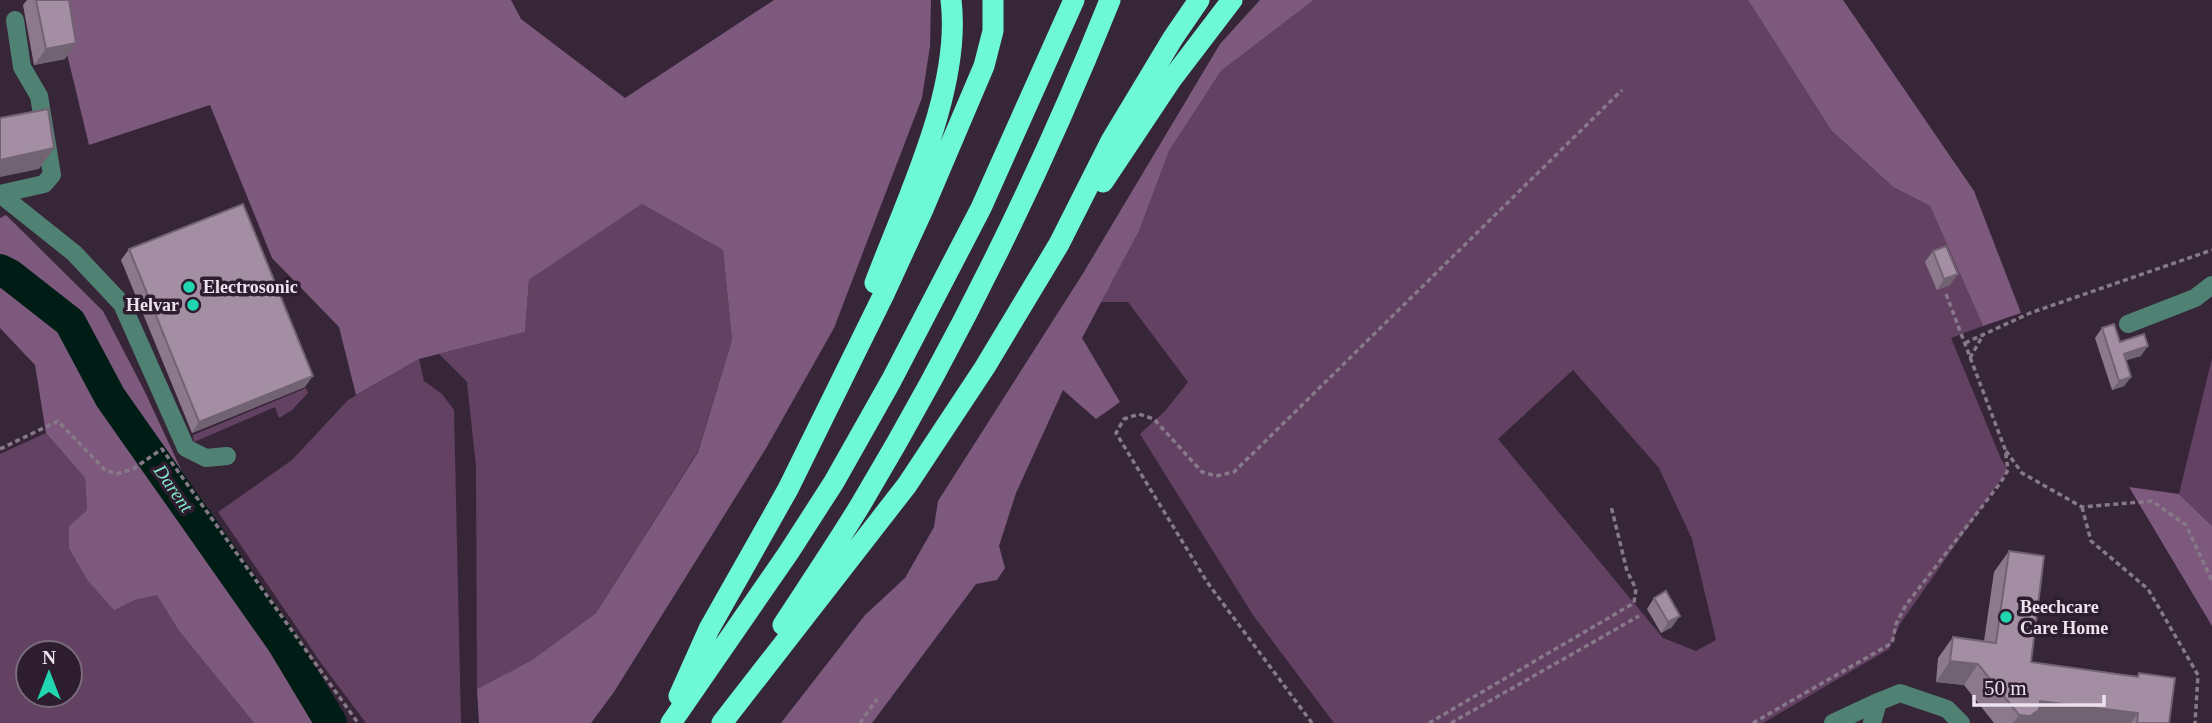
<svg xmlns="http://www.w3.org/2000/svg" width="2212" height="723" font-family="'Times New Roman',serif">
  <rect width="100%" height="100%" fill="#372638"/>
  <!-- green -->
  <path fill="#634163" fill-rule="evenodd" d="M 1314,0 L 1748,0 L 1831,130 L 1893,187 L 1930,206 L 1983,326 L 1951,338 L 2001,459 L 2008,470 L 1900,624 L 1889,649 L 1763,723 L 1334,723 L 1253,615 L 1140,434 L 1165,411 L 1188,382 L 1128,302 L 1101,302 L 1139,231 L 1169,151 L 1221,71 ZM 1573,370 L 1659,468 L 1692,539 L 1716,640 L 1696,651 L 1663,638 L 1498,439 Z
    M 642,204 L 723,250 L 732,340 L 698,451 L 596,613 L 532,660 L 477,689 L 476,467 L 467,382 L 439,354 L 525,332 L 529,280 Z
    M 2212,358 L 2212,526 L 2179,494 Z
    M 419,359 L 424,381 L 442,394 L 454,410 L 461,723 L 366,723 L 321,663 L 218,512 L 292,460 L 348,400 Z
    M 306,388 L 308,393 L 292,410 L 279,418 L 275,407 L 194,442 L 193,435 Z
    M 46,433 L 85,478 L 87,510 L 69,526 L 114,609 L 135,600 L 157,594 L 179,631 L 254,723 L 0,723 L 0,454 ZM 28,653 L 70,653 L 70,695 L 28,695 Z"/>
  <!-- forest -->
  <path fill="#7d597e" d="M 54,0 L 511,0 L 521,19 L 625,98 L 774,0 L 931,0 L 930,46 L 922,98 L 834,328 L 765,450 L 614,692 L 591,723 L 479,723 L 477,689 L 532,660 L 596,613 L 698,452 L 732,340 L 723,250 L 642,204 L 529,280 L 525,332 L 419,359 L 356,395 L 339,327 L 272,258 L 210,105 L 89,145 Z
    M 1260,0 L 1314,0 L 1221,71 L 1169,151 L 1139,231 L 1082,338 L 1120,402 L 1096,419 L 1063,390 L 1016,493 L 999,546 L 1005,568 L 997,580 L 976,584 L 872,723 L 781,723 L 865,615 L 905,578 L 934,527 L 938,501 L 1082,275 L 1220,44 Z
    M 1748,0 L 1843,0 L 1974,191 L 2021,313 L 1983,326 L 1930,206 L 1893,187 L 1831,130 Z
    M 6,215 L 103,311 L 144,390 L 206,523 L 314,707 L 319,723 L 254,723 L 179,631 L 157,595 L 135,600 L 114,610 L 88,581 L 69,548 L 69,526 L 87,510 L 85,478 L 46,433 L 35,365 L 0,328 L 0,218 Z
    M 2129,487 L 2179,494 L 2212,526 L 2212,626 Z"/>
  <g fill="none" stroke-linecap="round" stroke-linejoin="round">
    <!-- river -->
    <path stroke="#001d15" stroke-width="32" d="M 0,270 L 10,275 L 70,322 L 110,397 L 283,643 L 331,723"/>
    <!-- path -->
    <path stroke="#887988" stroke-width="3.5" stroke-dasharray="5 3.5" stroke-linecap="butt" d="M 1965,343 L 2030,313 L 2212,250
      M 1970,358 L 1983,335
      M 0,449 L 58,421 L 105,470 L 116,474 L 133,469 L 162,449 L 358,723
      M 2006,451 L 2022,473 L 2082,507 L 2152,501 L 2186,525 L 2212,581
      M 2082,507 L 2091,541 L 2148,589 L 2198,675 L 2195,723
      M 860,723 L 877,699
      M 1312,723 L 1207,582 L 1116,433 L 1124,419 L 1139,414 L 1154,419 L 1202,472 L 1216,476 L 1234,472 L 1622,90
      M 1429,723 L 1634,603 L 1636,589 L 1627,571 L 1611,506
      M 1451,723 L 1639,616
      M 1753,723 L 1892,643 L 1896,624 L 1906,605 L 2001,482 L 2008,470 L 2005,449 L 1946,294"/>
    <!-- minor -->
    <path stroke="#508273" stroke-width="18" d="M 0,194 L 74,253 L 122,304 L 186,448 L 206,458 L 227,456
      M 0,194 L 44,184 L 52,175 L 39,96 L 22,67 L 15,20
      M 2128,324 L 2195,298 L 2212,285
      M 1833,723 L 1878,702
      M 1872,723 L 1878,702 L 1900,693 L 1947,709 L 1961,723"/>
    <!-- highway -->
    <path stroke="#6ef9d5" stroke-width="21" d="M 1103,182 L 1171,80 L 1232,0
      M 875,283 C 906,200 962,89 951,0
      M 783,625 C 809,585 836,545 861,504 C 957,343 1040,175 1110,0
      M 679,696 L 709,629 L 788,489 L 884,294 L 924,207 L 984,66 L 993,31 L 993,0
      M 671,723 L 789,552 L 834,482 L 891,381 L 981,208 L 1074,0
      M 722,723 L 907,485 L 985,367 L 1059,244 L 1111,141 L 1173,38 L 1199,0"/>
  </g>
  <!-- wall -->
  <path fill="#8c7a8c" d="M 27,0 L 69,0 L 65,59 L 34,65 L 23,5 Z
    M 129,249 L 305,387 L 192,433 L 121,260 Z
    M 1933,251 L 1950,285 L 1937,290 L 1925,262 Z
    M 2102,328 L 2141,356 L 2126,360 L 2131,377 L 2124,386 L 2112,390 L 2095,338 Z
    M 2009,551 L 2031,662 L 2137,676 L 2139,673 L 2169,723 L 1994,723 L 1964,685 L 1936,682 L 1938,658 L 1953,637 L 1984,641 L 1994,572 Z
    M 1654,598 L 1672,627 L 1661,633 L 1647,609 Z"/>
  <!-- shaded-wall -->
  <path fill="#726372" d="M 76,43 L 65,59 L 34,65 L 46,49 Z
    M 54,148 L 39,169 L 0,177 L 0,160 Z
    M 1958,274 L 1950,285 L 1937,290 L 1944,279 Z
    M 2148,346 L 2141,356 L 2117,363 L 2124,354 Z
    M 313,376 L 305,387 L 192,433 L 199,422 Z
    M 2131,377 L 2124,386 L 2112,390 L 2119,381 Z
    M 1680,616 L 1672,627 L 1661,633 L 1668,622 Z
    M 1950,661 L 1978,664 L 1964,685 L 1936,682 Z
    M 2040,701 L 2138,713 L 2131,723 L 2013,723 L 2019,715 Z"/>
  <!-- building -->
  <path fill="#a38ea3" stroke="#726372" stroke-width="2" d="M 36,0 L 69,0 L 76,43 L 46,49 Z
    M 48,109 L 54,148 L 0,160 L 0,118 Z
    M 243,204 L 313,376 L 199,422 L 129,249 Z
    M 1946,246 L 1958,274 L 1944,279 L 1933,251 Z
    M 2114,324 L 2120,342 L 2144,334 L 2148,346 L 2124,354 L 2131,377 L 2119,381 L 2102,328 Z
    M 2009,551 L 2044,556 L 2031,662 L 2138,677 L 2139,673 L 2175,678 L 2169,723 L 2137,723 L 2138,713 L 2040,701 L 2039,710 L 2030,716 L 2019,715 L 1978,664 L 1950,661 L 1953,637 L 1996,643 Z
    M 1666,591 L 1680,616 L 1668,622 L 1654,598 Z"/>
  <!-- markers -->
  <g fill="#21d5b0" stroke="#2d1d2e" stroke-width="2.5">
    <circle cx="189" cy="287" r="7"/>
    <circle cx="193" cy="305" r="7"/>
    <circle cx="2006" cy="617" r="7"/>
  </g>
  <g text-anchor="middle" stroke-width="7" stroke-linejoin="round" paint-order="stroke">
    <!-- poi labels -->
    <g font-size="18" font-weight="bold" fill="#ede2ed" stroke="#2d1d2e" text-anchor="start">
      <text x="203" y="293">Electrosonic</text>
      <text x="179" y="311" text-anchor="end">Helvar</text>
      <text x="2020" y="613">Beechcare<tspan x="2020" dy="21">Care Home</tspan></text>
    </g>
    <!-- water labels -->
    <g font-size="19" font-style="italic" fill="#84e7cb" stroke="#2d1d2e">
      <text transform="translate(174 488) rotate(55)" y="7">Darent</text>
    </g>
  </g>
  <!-- north arrow -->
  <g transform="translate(49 674)"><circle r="33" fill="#2d1d2e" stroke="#7a6c7a" stroke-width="2"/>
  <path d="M0-5L12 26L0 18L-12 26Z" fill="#21d5b0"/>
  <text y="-10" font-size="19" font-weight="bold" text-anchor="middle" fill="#ede2ed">N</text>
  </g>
  <!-- scale -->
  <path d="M1974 695v10h130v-10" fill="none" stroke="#ede2ed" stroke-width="3.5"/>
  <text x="1984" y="695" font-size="21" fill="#ede2ed" stroke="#2d1d2e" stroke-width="5" paint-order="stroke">50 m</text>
</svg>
